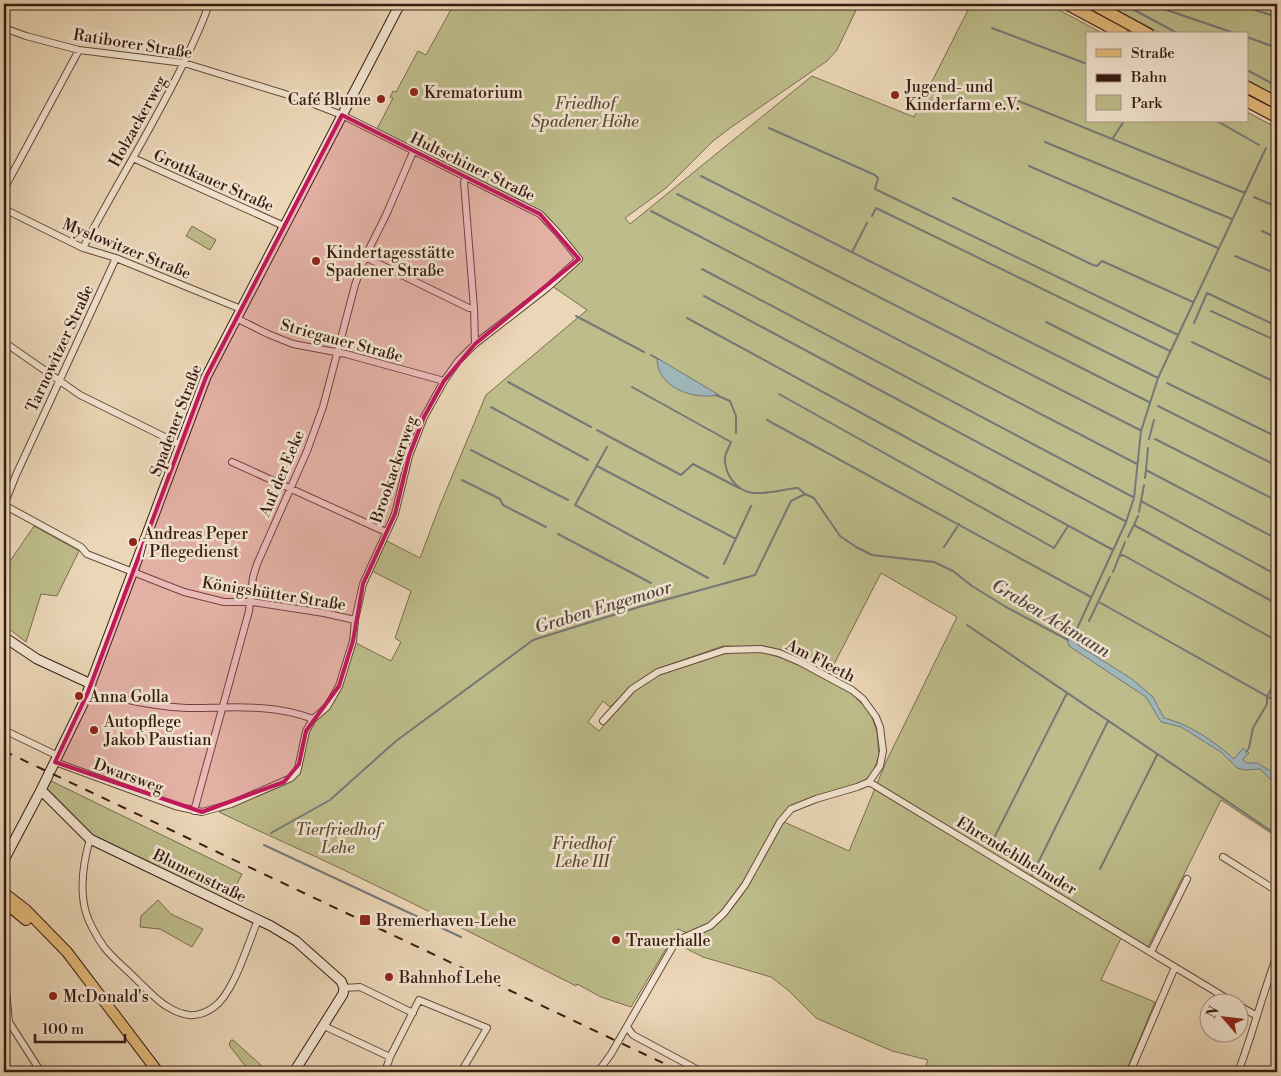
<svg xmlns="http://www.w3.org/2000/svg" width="1281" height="1076" font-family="'Libre Bodoni',serif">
  <rect width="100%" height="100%" fill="#ebd6b7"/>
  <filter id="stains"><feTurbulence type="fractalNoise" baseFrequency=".004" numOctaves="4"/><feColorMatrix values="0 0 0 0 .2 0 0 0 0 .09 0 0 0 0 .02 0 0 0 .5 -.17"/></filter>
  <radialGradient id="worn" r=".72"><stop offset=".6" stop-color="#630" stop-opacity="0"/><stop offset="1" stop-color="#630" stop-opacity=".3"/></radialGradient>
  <!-- green -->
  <path fill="#bdbc8a" stroke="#7a6c4e" d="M 454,4 L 859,4 L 837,50 L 827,61 L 730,128 L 713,141 L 666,188 L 625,218 L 630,224 L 812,76 L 914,117 L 971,4 L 1048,4 L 1104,34 L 1087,34 L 1087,121 L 1247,121 L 1247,112 L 1277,128 L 1277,837 L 1221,800 L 1146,951 L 1122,936 L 1101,980 L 1155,1002 L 1126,1072 L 923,1072 L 928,1060 L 892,1051 L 816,1018 L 788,990 L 771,977 L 703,957 L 677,944 L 712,928 L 747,886 L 784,822 L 849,851 L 886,762 L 957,617 L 881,573 L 829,674 L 801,658 L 763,647 L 723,646 L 660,668 L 630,687 L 610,707 L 603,701 L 588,722 L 599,731 L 634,690 L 659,674 L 729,652 L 759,651 L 795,662 L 851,693 L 870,712 L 877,732 L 879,755 L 874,770 L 866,780 L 857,785 L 815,796 L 789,807 L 776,822 L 744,883 L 723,911 L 712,922 L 687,933 L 678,929 L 631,1007 L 601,997 L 577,984 L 576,986 C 501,948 426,909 350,873 C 307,852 262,833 219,812 L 291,781 L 312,725 L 329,708 L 341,688 L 356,643 L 391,661 L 401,642 L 395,638 L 411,591 L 372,571 L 385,540 L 420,558 L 440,505 L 486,395 L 587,310 L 552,286 L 582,260 L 549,218 L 541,211 L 377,129 L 393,98 L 390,97 L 393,91 L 396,92 L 418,51 L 426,55 Z
    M 1106,4 L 1277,4 L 1277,96 L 1247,80 L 1247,34 L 1162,34 Z
    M 192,226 L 216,240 L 210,250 L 186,236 Z
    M 34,526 L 79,551 L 57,596 L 41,594 L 26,642 L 4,625 L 4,570 Z
    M 47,779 L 242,874 L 228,901 L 91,838 L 42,789 Z
    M 158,900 L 171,914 L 203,929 L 192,947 L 160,929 L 140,927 L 141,916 Z
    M 231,1040 L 233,1040 L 263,1067 L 265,1070 L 263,1072 L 250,1072 L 229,1045 Z"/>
  <!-- water -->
  <path fill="#9eb6ba" stroke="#757876" d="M 657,358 L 719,395 C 698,399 668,392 659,370 C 658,366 657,362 657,358 Z
    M 1073,631 L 1076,633 L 1073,640 L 1078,645 L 1132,679 L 1153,697 L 1164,718 C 1189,724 1214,741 1234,759 L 1243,748 L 1249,753 L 1243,759 L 1246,763 L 1257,763 L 1277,775 L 1277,786 L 1260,769 L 1245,770 L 1237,768 L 1221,752 L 1181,727 L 1161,722 L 1146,697 L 1069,646 C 1066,639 1068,637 1073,631 Z"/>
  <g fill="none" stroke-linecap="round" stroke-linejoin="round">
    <!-- stream -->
    <path stroke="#757876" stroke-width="2" d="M 1123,4 L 1179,34
      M 1236,4 L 1277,17
      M 1262,4 L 1277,9
      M 1164,9 L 1237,34
      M 992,28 L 1087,64
      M 1247,37 L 1277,48
      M 1247,70 L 1277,86
      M 1016,100 L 1245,193
      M 1217,121 L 1259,145
      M 769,128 L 875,175 L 878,178 L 875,189 L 1178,335
      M 1113,138 L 1124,121
      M 1045,142 L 1232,219
      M 1029,166 L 1218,248
      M 1271,168 L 1277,171
      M 701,176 L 1149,402
      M 677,194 L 1140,430
      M 1254,197 L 1277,207
      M 953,198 L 1093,265 L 1097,266 L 1102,261 L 1193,302
      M 651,211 L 1137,464
      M 872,216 L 876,208 L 1170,351
      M 1262,231 L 1277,238
      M 852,252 L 867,223
      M 1235,256 L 1277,274
      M 702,269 L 1133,497
      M 704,296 L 1125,521
      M 1211,311 L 1277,341
      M 576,316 L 644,352
      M 687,318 L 1113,550
      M 1046,322 L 1158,378
      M 1194,323 L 1207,293 L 1277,326
      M 1192,342 L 1277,383
      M 651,355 L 658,359
      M 508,382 L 591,427
      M 1167,383 L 1277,437
      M 632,387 L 731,442 C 729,447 726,452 725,457 C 724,474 737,492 754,493 C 768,494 784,489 798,488 L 805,494 L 814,498 L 840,536 L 856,547 L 872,555 L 934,562 L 953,571 L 972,586 L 1006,607 L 1068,640
      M 779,394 L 1054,548 L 1068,526
      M 716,395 L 730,401 L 736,416 L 736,433
      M 1158,406 L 1277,466
      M 491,407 L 588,460
      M 767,420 L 1091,597
      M 597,430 L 681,475 L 693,464 L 739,488
      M 1149,439 L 1154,420
      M 1155,439 L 1277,501
      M 607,447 L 575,505 L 708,578
      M 471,450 L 568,500
      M 597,466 L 736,539
      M 1146,470 L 1148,448
      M 1145,478 L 1146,470 L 1277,539
      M 462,480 L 500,499 L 503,505 L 546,527
      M 1141,501 L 1277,575
      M 1139,512 L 1144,485
      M 1134,525 L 1138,516
      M 558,534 L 651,583
      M 1128,537 L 1134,525 L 1277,604
      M 944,547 L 959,524
      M 1120,556 L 1123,555 L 1277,641
      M 724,564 L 751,506
      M 1113,572 L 1125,542
      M 1099,602 L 1277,702
      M 1089,621 L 1110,577
      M 967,625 L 1277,835
      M 1075,633 L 1126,522 L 1134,498 L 1141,431 L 1158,378 L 1266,148
      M 1246,752 L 1249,748 L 1253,728 L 1267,704 L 1267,697 L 1277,678
      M 271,833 L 330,800 L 396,741 L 533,640 L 639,607 L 755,575 L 791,501 L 805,494
      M 264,845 L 461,937
      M 990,846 L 1067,693
      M 1100,869 L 1157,755
      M 1032,875 L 1108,721"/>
    <defs>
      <path id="street" d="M 4,28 L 26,36 L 79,50 L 184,63 L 298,98 L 342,115 L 540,214 L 558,233 L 579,259 L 547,288 L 475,344 L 458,361 L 444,381 L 424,417 L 409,456 L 395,514 L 363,584 L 355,620 L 353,641 L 339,686 L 327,707 L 313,719 L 306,731 L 299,764 L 297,772 L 291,778 L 231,804 L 202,812 L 175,806 L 55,762
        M 133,158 L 284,226
        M 466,178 L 464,182 L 474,308 L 475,344
        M 4,189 L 79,50
        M 4,209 L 83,248 L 116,258 L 241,309
        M 83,248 C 117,183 156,122 187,56 C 195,39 203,22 209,4
        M 365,257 L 469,308 L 474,308
        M 236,318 L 268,334 L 293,344 L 346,354 L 444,381
        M 4,342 L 80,395 L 181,445
        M 232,462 L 386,532
        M 4,505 L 81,547 L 87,554 L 184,592 L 224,602 L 252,602 L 324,613 L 355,620
        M 4,505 L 16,475 L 116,258
        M 119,698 C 141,703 164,707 187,708 C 229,708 273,703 313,719
        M 4,730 L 58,756
        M 869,782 L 1236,1004
        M 194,811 L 249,611 L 253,577 L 257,564 L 307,451 L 323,407 L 355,285 L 365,257 L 386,215 L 413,152
        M 90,839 C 83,863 79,888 86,913 C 90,925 97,937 104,947 C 114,960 128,970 139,982 C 148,990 157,1001 168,1007 C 174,1011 182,1014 189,1015 C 198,1016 207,1012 214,1007 C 234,993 248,943 258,920
        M 1223,857 L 1277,891
        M 1151,952 L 1187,879
        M 344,988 L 360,987 L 413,1013
        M 6,990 L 9,1022 L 41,1072
        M 1238,1005 L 1257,1016
        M 324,1026 L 390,1057
        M 627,1027 L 633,1035 L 702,1072
        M 385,1072 L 390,1057 L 419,1000 L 487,1028 L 461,1072
        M 598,1072 L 611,1054 L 676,941 L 710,926 L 724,913 L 745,885 L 780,822 L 791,809 L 816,799 L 857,787 L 869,782 L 880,766 L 883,751 L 880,727 L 876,717 L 863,699 L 852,690 L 800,662 L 779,653 L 761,649 L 725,650 L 658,672 L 632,689 L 603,721
        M 1130,1072 L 1175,967
        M 1238,1072 C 1253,1034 1262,994 1277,956"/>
      <path id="secondary" d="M 4,637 L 37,659 L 91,684
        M 41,790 L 90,839 L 271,926 L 296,941 L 341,981 L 344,988 L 343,994 L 294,1072
        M 4,860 L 41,790 L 83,704 L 206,377 L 400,4"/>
      <path id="primary" d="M 4,893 L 26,910 L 67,952 L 158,1072
        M 4,902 L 26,920"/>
      <path id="highway" d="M 1067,4 L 1123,34
        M 1093,4 L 1148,34
        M 1247,87 L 1277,103
        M 1247,101 L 1277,117"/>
    </defs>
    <!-- street casing -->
    <use href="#street" stroke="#644a3a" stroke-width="8"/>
    <!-- secondary casing -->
    <use href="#secondary" stroke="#371c11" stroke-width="11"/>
    <!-- primary casing -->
    <use href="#primary" stroke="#371c11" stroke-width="12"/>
    <!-- highway casing -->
    <use href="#highway" stroke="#371c11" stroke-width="13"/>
    <!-- street -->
    <use href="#street" stroke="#f2e4d0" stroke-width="6"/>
    <!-- secondary -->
    <use href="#secondary" stroke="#f2e4d0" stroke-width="9"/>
    <!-- primary -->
    <use href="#primary" stroke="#e6bb7c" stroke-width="10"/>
    <!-- highway -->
    <use href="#highway" stroke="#e6bb7c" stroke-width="11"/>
    <!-- rail -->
    <path stroke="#371c11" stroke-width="2" stroke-dasharray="9 9" stroke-linecap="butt" d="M 4,751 L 682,1072"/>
  </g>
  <!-- marked area -->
  <path fill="#c2185b" fill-opacity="0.2" stroke="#c2185b" stroke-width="4" stroke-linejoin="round" d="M 342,115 L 540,214 L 579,259 L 475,344 L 444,381 L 424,417 L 409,456 L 395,514 L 363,584 L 353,641 L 339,686 L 306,731 L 299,764 L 284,782 L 202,812 L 55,762 L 88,692 L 206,377 Z"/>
  <!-- markers -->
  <g fill="#8f2418" stroke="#f2e4d0" stroke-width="2">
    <circle cx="414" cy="92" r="5"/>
    <circle cx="895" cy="95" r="5"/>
    <circle cx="381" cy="99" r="5"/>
    <circle cx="316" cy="261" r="5"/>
    <circle cx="133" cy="542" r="5"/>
    <circle cx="79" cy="696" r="5"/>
    <circle cx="94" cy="730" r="5"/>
    <rect x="359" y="914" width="12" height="12" rx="2.5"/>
    <circle cx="616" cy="940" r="5"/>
    <circle cx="389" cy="977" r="5"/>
    <circle cx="53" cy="996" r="5"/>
  </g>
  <g text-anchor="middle" stroke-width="5" stroke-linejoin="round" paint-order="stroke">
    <!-- street labels -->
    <g font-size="16" fill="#371c11" stroke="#f2e4d0">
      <text transform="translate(133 43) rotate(9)" y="6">Ratiborer Straße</text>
      <text transform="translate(137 121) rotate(-61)" y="6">Holzackerweg</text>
      <text transform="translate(473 166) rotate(26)" y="6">Hultschiner Straße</text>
      <text transform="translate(214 180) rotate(24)" y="6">Grottkauer Straße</text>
      <text transform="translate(127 248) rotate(22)" y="6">Myslowitzer Straße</text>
      <text transform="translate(342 340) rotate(15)" y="6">Striegauer Straße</text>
      <text transform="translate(59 348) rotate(-65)" y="6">Tarnowitzer Straße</text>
      <text transform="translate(175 420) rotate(-69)" y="6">Spadener Straße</text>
      <text transform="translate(393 469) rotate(-71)" y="6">Brookackerweg</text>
      <text transform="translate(281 473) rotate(-67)" y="6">Auf der Eeke</text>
      <text transform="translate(274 593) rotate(9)" y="6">Königshütter Straße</text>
      <text transform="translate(821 660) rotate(27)" y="6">Am Fleeth</text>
      <text transform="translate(129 775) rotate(20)" y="6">Dwarsweg</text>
      <text transform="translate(1017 855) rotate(31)" y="6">Ehrendehlhelmder</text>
      <text transform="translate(200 875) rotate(26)" y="6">Blumenstraße</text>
    </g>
    <!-- poi labels -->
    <g font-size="16" fill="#371c11" stroke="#f2e4d0" text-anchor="start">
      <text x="905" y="92">Jugend- und<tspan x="905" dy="18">Kinderfarm e.V.</tspan></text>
      <text x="424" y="98">Krematorium</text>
      <text x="371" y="105" text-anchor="end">Café Blume</text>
      <text x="326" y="258">Kindertagesstätte<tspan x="326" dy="18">Spadener Straße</tspan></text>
      <text x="143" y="539">Andreas Peper<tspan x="143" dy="18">/ Pflegedienst</tspan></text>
      <text x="89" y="702">Anna Golla</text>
      <text x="104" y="727">Autopflege<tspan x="104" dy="18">Jakob Paustian</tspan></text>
      <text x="376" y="926">Bremerhaven-Lehe</text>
      <text x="626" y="946">Trauerhalle</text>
      <text x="399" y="983">Bahnhof Lehe</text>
      <text x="63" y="1002">McDonald's</text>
    </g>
    <!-- park labels -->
    <g font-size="16" font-style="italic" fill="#5f4c35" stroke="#f2e4d0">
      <text x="585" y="109">Friedhof<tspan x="585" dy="18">Spadener Höhe</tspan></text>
      <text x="338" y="835">Tierfriedhof<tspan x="338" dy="18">Lehe</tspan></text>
      <text x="582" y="849">Friedhof<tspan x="582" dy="18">Lehe III</tspan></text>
    </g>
    <!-- water labels -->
    <g font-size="18" font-style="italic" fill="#564a44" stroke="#f2e4d0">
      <text transform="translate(603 607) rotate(-17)" y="6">Graben Engemoor</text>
      <text transform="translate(1051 618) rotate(31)" y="6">Graben Ackmann</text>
    </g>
  </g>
  <!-- margin -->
  <rect width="1281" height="1076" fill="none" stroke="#ebd6b7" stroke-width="20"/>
  <rect x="5" y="5" width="1271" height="1066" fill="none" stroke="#371c11" stroke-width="2.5"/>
  <rect x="10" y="10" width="1261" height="1056" fill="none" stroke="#371c11"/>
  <!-- legend -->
  <rect x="1086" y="32" width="162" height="90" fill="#f2e4d0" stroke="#a79484"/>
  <rect x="1096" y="49" width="25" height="8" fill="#e6bb7c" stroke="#a79484"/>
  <text x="1131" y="58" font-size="15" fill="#371c11">Straße</text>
  <rect x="1096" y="74" width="25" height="8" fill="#371c11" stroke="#a79484"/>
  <text x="1131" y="82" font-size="15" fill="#371c11">Bahn</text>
  <rect x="1096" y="95" width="25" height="15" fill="#bdbc8a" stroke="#a79484"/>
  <text x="1131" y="108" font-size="15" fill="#371c11">Park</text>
  <!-- north arrow -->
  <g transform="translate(1224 1018) rotate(298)"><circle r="24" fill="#f2e4d0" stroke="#a79484"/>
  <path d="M0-4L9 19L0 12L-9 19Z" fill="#8f2418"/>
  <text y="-8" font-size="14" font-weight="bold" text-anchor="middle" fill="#371c11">N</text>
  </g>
  <!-- scale -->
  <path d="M35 1034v8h90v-8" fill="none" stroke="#371c11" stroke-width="2.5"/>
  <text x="42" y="1034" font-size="15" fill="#371c11" stroke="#f2e4d0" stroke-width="4" paint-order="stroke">100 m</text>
  <rect width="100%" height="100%" filter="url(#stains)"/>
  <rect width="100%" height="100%" fill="url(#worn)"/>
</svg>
